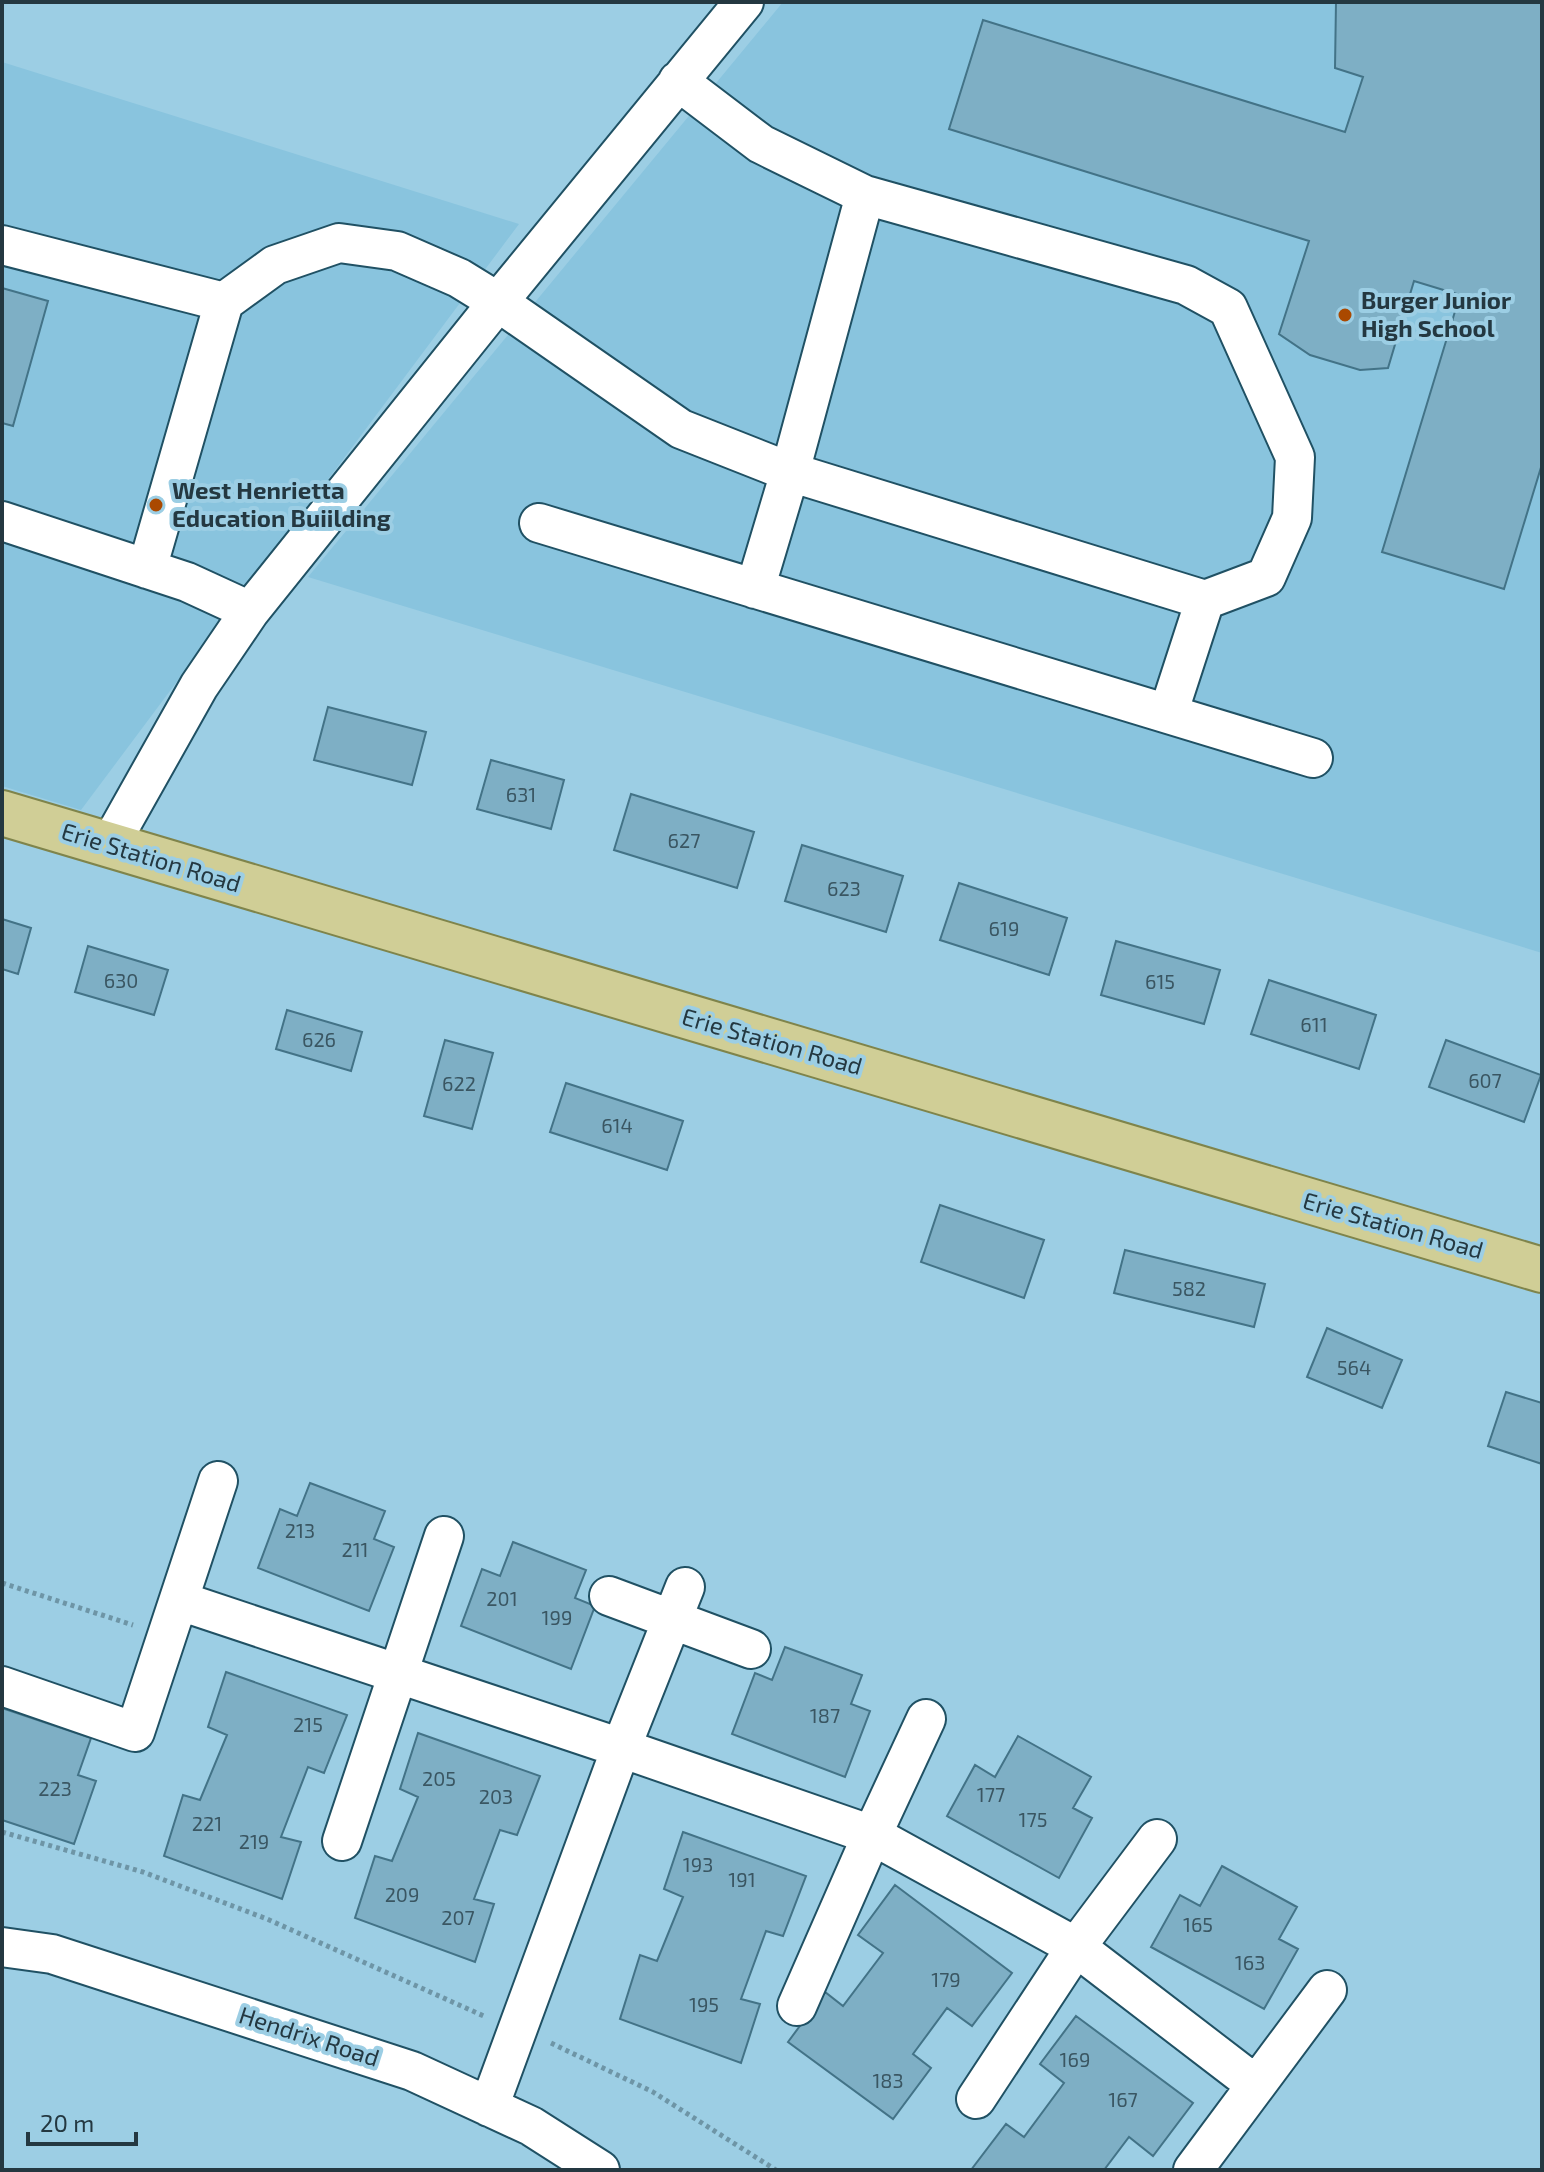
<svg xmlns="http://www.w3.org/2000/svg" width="1544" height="2172" font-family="'Exo 2',sans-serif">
  <rect width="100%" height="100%" fill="#9ccee4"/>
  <!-- built -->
  <path fill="#89c4de" d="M 783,2 L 1542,2 L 1542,953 L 308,577 Z
    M 2,62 L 519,224 L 81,810 L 2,786 Z"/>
  <!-- building -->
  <path fill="#7eafc5" stroke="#437387" stroke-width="2" d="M 1336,2 L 1542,2 L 1542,464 L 1504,589 L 1382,552 L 1460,295 L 1414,281 L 1388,368 L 1360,370 L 1310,355 L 1279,334 L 1309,241 L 949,129 L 983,20 L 1345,132 L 1363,77 L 1335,68 Z
    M 2,288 L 48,301 L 13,426 L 2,423 Z
    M 328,707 L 426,732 L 412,785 L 314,760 Z
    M 491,760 L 564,780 L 551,829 L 477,809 Z
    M 631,794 L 754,832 L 737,888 L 614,850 Z
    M 802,845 L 903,876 L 886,932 L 785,901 Z
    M 959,883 L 1067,918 L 1049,975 L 940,940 Z
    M 2,919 L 31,928 L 18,974 L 2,969 Z
    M 1116,941 L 1220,970 L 1204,1024 L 1101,995 Z
    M 88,946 L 168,970 L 154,1015 L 75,992 Z
    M 1269,980 L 1376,1015 L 1359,1069 L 1251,1034 Z
    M 287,1010 L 362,1032 L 351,1071 L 276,1049 Z
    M 445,1040 L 493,1053 L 472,1129 L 424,1116 Z
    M 1446,1040 L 1541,1075 L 1524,1122 L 1429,1087 Z
    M 566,1083 L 683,1121 L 667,1170 L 550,1132 Z
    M 940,1205 L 1044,1240 L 1024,1298 L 921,1262 Z
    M 1125,1250 L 1265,1284 L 1254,1327 L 1114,1293 Z
    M 1327,1328 L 1402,1360 L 1382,1408 L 1307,1377 Z
    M 1506,1392 L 1542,1403 L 1542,1464 L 1488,1446 Z
    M 310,1483 L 385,1511 L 374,1539 L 394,1547 L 369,1611 L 258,1568 L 280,1509 L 297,1516 Z
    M 513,1542 L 586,1570 L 575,1598 L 595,1606 L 571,1669 L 461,1626 L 482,1569 L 500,1576 Z
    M 785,1647 L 862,1675 L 851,1704 L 870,1711 L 845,1777 L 732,1734 L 755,1673 L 772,1680 Z
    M 226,1672 L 347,1715 L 324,1773 L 308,1767 L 281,1837 L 301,1842 L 282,1899 L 164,1856 L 183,1795 L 200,1800 L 227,1735 L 208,1727 Z
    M 2,1708 L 91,1738 L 78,1775 L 96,1781 L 74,1844 L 2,1820 Z
    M 418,1733 L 540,1776 L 517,1835 L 500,1830 L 474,1899 L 494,1904 L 475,1962 L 355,1918 L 375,1856 L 392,1861 L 418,1797 L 400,1789 Z
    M 1018,1736 L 1091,1777 L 1073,1808 L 1092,1818 L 1059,1878 L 947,1816 L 975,1765 L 995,1777 Z
    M 683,1832 L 806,1876 L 783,1936 L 766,1931 L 741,1999 L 760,2004 L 741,2063 L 620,2019 L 640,1955 L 657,1961 L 683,1897 L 664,1889 Z
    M 1222,1866 L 1297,1907 L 1279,1939 L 1298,1949 L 1264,2009 L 1151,1947 L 1180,1895 L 1200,1906 Z
    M 895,1885 L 1012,1973 L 972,2026 L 947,2008 L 913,2054 L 931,2068 L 893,2119 L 788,2042 L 825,1992 L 843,2006 L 883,1953 L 858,1935 Z
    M 1076,2016 L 1193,2103 L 1153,2156 L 1129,2137 L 1104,2170 L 971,2170 L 1006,2124 L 1024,2137 L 1064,2083 L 1040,2064 Z"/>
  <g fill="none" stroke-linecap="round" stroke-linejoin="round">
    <defs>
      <path id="minor" d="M 2,245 L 224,302 L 275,265 L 339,243 L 397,251 L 459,278 L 498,302 L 681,429 L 790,472 L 1205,600 L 1266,577 L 1292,518 L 1295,457 L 1228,308 L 1186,285 L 865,195 L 761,144 L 678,81
        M 2,521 L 187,582 L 250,611
        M 539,523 L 1313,758
        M 147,569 L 224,302
        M 755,589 L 790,472 L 865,195
        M 1168,714 L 1205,600
        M 109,846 L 199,686 L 250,611 L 498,302 L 744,2
        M 609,1596 L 751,1649
        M 180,1601 L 621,1748 L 872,1835 L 1076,1947 L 1256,2085
        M 2,1686 L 135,1732 L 218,1481
        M 342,1841 L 444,1536
        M 2,1947 L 52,1954 L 412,2071 L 531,2126 L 600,2170
        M 797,2006 L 872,1835 L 926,1719
        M 976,2099 L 1076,1947 L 1157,1839
        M 489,2107 L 621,1748 L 685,1587
        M 1193,2170 L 1327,1990"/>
      <path id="major" d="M 2,813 L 1542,1270"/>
    </defs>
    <!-- minor casing -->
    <use href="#minor" stroke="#205164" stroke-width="42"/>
    <!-- major casing -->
    <use href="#major" stroke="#7f844b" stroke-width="48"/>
    <!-- path -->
    <path stroke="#6e95a6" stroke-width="5" stroke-dasharray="4 4" stroke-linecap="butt" d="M 2,1583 L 133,1625
      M 2,1832 L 143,1872 L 267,1919 L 486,2017
      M 551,2043 L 653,2092 L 776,2170"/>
    <!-- minor -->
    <use href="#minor" stroke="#fff" stroke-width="38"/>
    <!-- major -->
    <use href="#major" stroke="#d0ce96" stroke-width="44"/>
  </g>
  <!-- markers -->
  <g fill="#aa4900" stroke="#9ccee4" stroke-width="3">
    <circle cx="1345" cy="315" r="8"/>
    <circle cx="156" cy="505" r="8"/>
  </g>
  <g text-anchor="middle" stroke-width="8" stroke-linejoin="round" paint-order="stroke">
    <!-- number labels -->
    <g font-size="20" fill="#3a5662">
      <text x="521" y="802">631</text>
      <text x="684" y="848">627</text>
      <text x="844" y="896">623</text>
      <text x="1004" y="936">619</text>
      <text x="121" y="988">630</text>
      <text x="1160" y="989">615</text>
      <text x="1314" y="1032">611</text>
      <text x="319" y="1047">626</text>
      <text x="1485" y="1088">607</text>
      <text x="459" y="1091">622</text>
      <text x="617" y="1133">614</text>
      <text x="1189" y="1296">582</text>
      <text x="1354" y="1375">564</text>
      <text x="300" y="1538">213</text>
      <text x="355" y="1557">211</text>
      <text x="502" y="1606">201</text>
      <text x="557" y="1625">199</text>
      <text x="825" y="1723">187</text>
      <text x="308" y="1732">215</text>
      <text x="439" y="1786">205</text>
      <text x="55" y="1796">223</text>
      <text x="991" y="1802">177</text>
      <text x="496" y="1804">203</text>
      <text x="1033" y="1827">175</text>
      <text x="207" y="1831">221</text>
      <text x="254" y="1849">219</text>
      <text x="698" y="1872">193</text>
      <text x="742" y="1887">191</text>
      <text x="402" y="1902">209</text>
      <text x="458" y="1925">207</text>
      <text x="1198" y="1932">165</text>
      <text x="1250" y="1970">163</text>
      <text x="946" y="1987">179</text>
      <text x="704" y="2012">195</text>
      <text x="1075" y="2067">169</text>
      <text x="888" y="2088">183</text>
      <text x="1123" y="2107">167</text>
    </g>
    <!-- poi labels -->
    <g font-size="24" font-weight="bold" fill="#243841" stroke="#9ccee4" text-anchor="start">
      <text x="1361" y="309">Burger Junior<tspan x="1361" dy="28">High School</tspan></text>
      <text x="172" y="499">West Henrietta<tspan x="172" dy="28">Education Buiilding</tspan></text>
    </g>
    <!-- street labels -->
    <g font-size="24" fill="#243841" stroke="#9ccee4">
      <text transform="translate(151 858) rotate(17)" y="8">Erie Station Road</text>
      <text transform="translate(772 1042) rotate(16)" y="8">Erie Station Road</text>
      <text transform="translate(1393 1226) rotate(16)" y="8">Erie Station Road</text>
      <text transform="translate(309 2037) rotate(18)" y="8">Hendrix Road</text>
    </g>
  </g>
  <!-- border -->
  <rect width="1544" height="2172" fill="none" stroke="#243841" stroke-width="8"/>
  <!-- scale -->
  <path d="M28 2132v12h108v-12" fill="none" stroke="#243841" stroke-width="4"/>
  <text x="40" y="2132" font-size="24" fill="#243841" stroke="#9ccee4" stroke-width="6" paint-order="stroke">20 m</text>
</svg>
